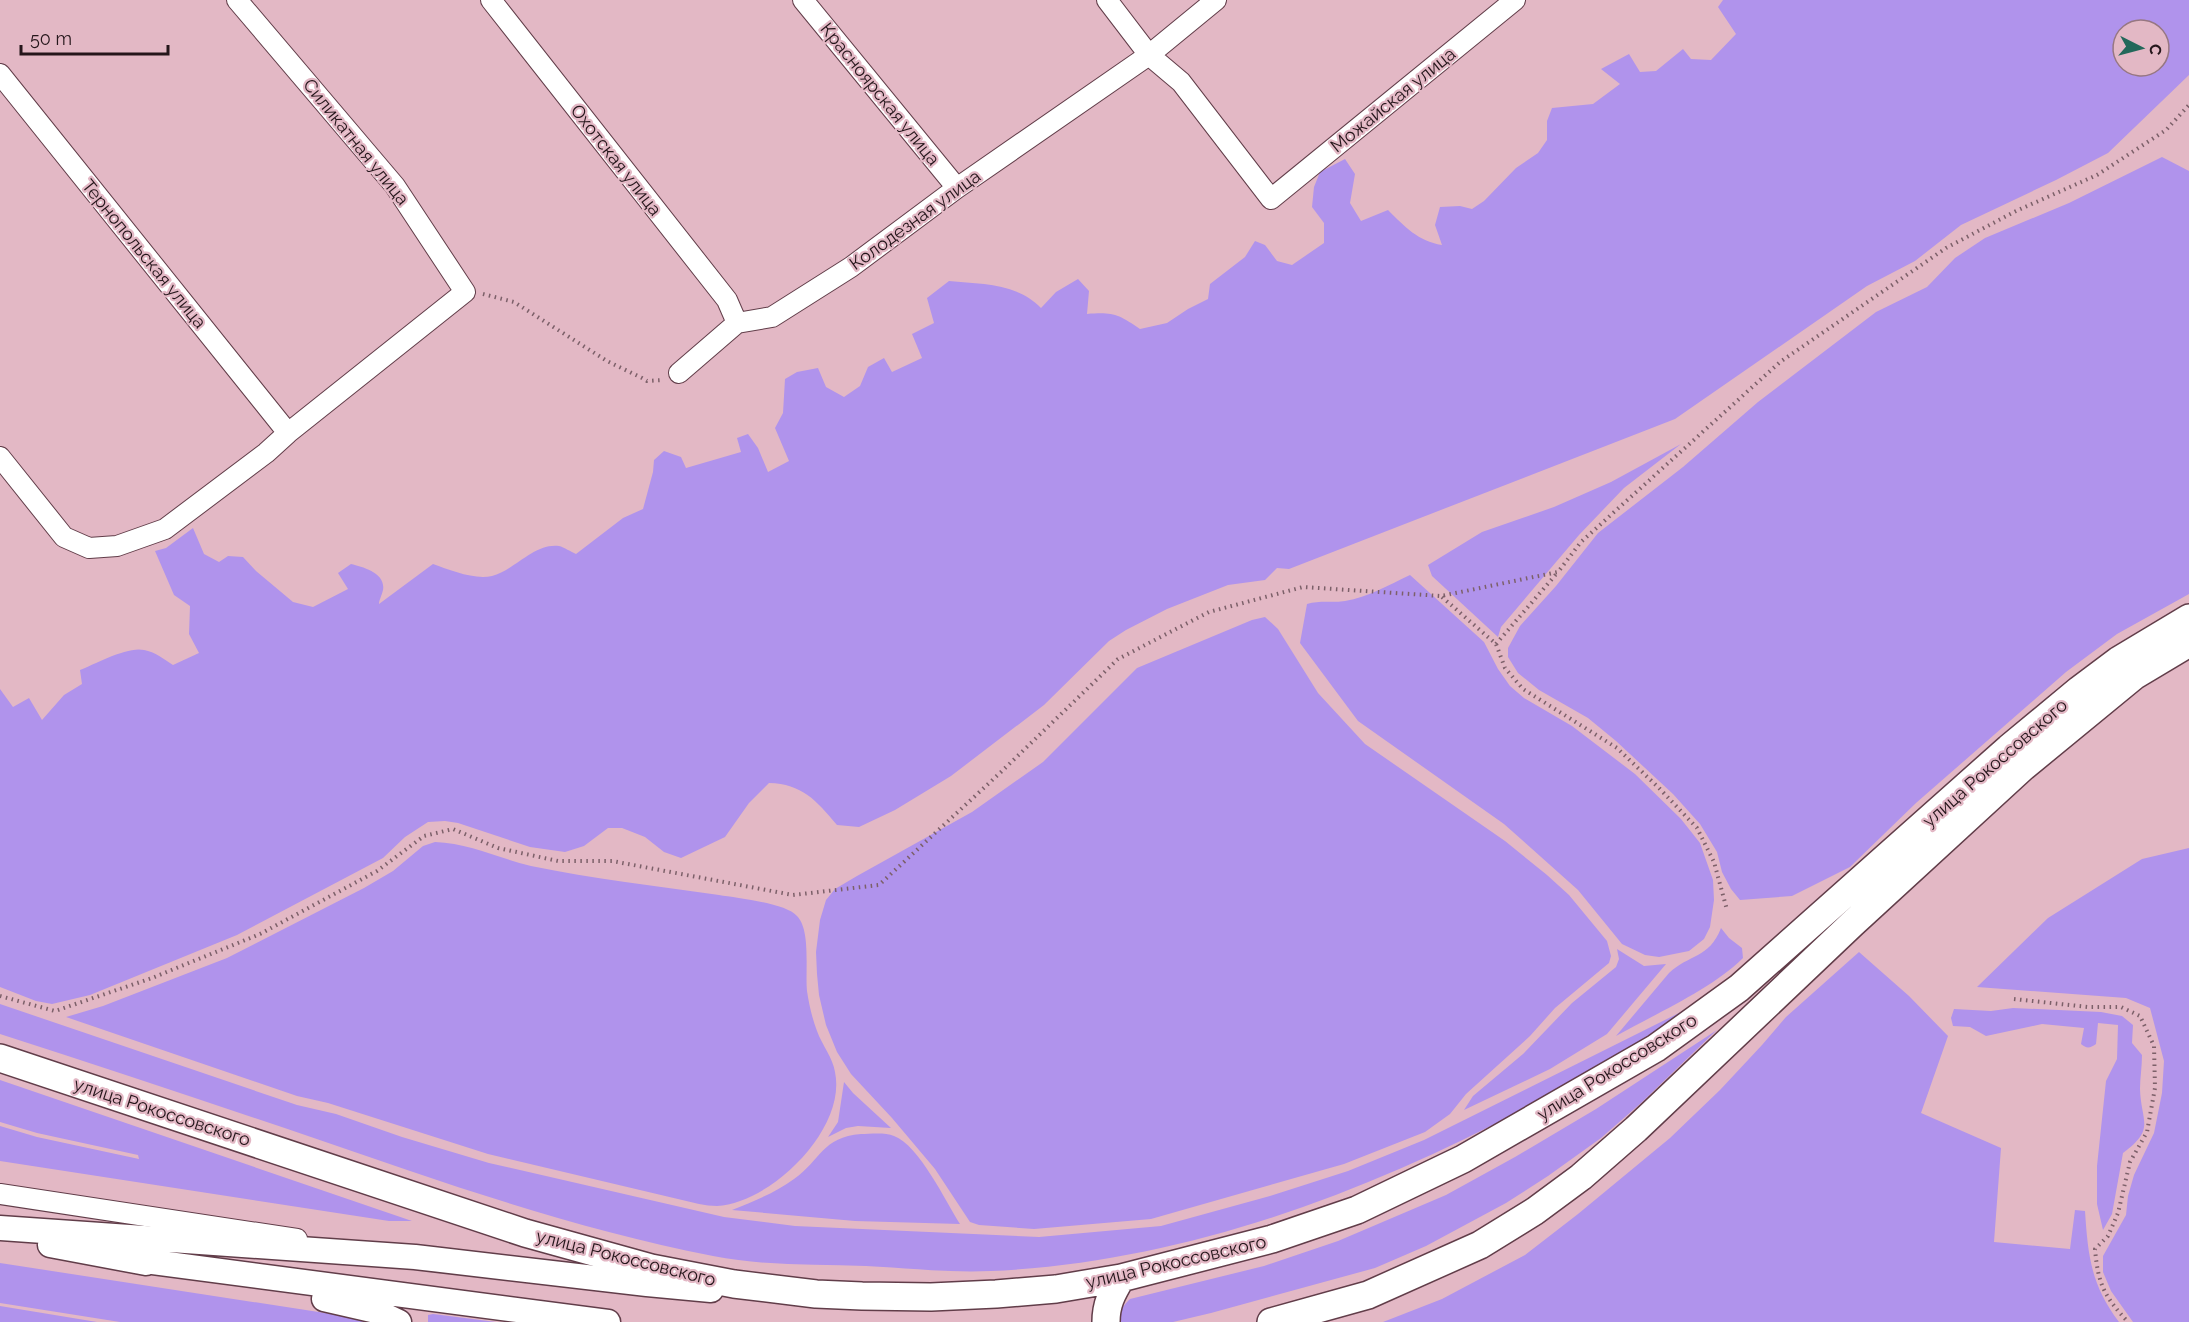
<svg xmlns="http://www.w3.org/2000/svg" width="2189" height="1322" font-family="Raleway,sans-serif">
  <rect width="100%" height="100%" fill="#e3b8c5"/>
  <!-- green -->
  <path fill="#b093ec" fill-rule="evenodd" d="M 1723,0 L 2189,0 L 2189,75 L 2108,153 L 2056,180 L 1961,225 L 1915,261 L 1867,286 L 1675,419 L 1289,569 L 1277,568 L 1265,580 L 1228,585 L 1167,609 L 1126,630 L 1109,641 L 1044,705 L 951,776 L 895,810 L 859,827 L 837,825 C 816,800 802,784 769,783 L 749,803 L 725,837 L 681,858 L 664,852 L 645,837 L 622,828 L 608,828 L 584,846 L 565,852 L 530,847 L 458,823 L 445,821 L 428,822 L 405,837 L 383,858 L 237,935 L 90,995 L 52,1004 L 36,1001 L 0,987 L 0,689 L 13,707 L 29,698 L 42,720 L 64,695 L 82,684 L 80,670 C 95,664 128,646 144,650 C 155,652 164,659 173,665 L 199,653 L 189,634 L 190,606 L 174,595 L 155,551 L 166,548 L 193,528 L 204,554 L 219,562 L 228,556 L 243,557 L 256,571 L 293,602 L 313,607 L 348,589 L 338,573 L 351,564 C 363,567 386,573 383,590 C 382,595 379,600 379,604 L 433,564 C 450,570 474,580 492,576 C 515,570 534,543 559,546 C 564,547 571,552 576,554 L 623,518 L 643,509 L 653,472 L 654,460 L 664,451 L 681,457 L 686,468 L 741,452 L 737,438 L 748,434 L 758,448 L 768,472 L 789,461 L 775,428 L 783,413 L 785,379 L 797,372 L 818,368 L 826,387 L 844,397 L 860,386 L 868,367 L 884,358 L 892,372 L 922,358 L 912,334 L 934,323 L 927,298 L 949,281 C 981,284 1017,283 1041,308 L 1056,292 L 1078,279 L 1089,291 L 1087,314 C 1113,312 1118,314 1140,329 L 1167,323 L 1188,309 L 1208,299 L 1210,284 L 1245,257 L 1255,241 L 1265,245 L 1277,261 L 1292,265 L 1324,243 L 1324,223 L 1312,207 L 1314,187 L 1320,172 L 1345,159 L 1355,174 L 1350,203 L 1361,221 L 1388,210 C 1405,227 1418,241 1442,245 L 1435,225 L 1440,207 L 1460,206 L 1472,209 L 1484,201 L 1516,168 L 1538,153 L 1547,140 L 1547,121 L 1552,108 L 1593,104 L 1620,84 L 1601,69 L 1629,54 L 1640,72 L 1656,71 L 1683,49 L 1691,59 L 1711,60 L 1736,34 L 1718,7 ZM 2123,30 L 2159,30 L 2159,66 L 2123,66 Z
    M 2162,157 L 2189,171 L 2189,594 L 2117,634 L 2066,672 L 1916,803 L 1850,867 L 1792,896 L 1740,900 L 1731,889 L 1722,872 L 1717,852 L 1700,824 L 1673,794 L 1616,741 L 1588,718 L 1539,690 L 1518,673 L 1508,657 L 1508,648 L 1520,626 L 1556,586 L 1598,533 L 1683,467 L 1758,402 L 1876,312 L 1927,287 L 1955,258 L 1985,238 L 2069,203 Z
    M 1681,444 L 1624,488 L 1579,535 L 1501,627 L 1498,637 L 1432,576 L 1428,565 L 1482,532 L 1554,507 L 1611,482 Z
    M 1410,575 L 1484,642 L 1498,669 L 1510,686 L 1524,698 L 1572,726 L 1635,774 L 1681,819 L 1700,843 L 1713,880 L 1714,900 L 1710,927 L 1704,939 L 1689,951 L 1659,957 L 1645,955 L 1622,944 L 1578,890 L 1504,824 L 1358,721 L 1300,643 L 1307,604 C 1320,600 1332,603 1345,601 C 1368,597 1389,585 1410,575 Z
    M 1265,617 L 1278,629 L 1318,693 L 1365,744 L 1505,841 L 1547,875 L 1569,895 L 1607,941 L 1611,956 L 1609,963 L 1555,1008 L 1530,1036 L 1466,1094 L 1450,1114 L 1425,1132 L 1344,1164 L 1151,1219 L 1034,1229 L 979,1225 L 970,1222 L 935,1169 L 892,1118 L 851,1074 L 837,1052 L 826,1025 L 819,995 L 817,974 L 816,952 L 820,920 L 826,900 L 835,889 L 857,876 L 972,812 L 1043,762 L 1137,668 L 1252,620 Z
    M 435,842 C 468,843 498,858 531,866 C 593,879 657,886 719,895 C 737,898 786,903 797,916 C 811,930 805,971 807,991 C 809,1004 812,1018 817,1031 C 822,1045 833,1058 835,1072 C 847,1129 771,1203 717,1206 C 711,1206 705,1205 699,1204 L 488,1154 L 328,1103 L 297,1096 L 66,1017 L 103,1006 L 227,958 L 364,888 L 393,871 L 423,846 Z
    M 2189,848 L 2189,1322 L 2133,1322 L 2111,1291 L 2103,1272 L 2103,1256 L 2126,1215 L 2128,1196 L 2134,1175 L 2154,1133 L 2162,1093 L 2164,1061 L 2150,1008 L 2126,998 L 1977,987 L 2048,918 L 2142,859 Z
    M 1721,928 L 1729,938 L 1742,948 L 1743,958 C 1712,989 1655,1014 1616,1036 L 1669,973 C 1689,954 1709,959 1721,928 Z
    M 1617,949 L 1644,966 L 1666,964 L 1607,1034 L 1550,1069 L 1464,1110 L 1473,1096 L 1523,1054 L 1572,1003 L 1616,967 L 1619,959 Z
    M 1859,952 L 1909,996 L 1948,1036 L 1921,1113 L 2001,1148 L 1994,1242 L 2070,1249 L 2075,1210 L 2085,1211 C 2088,1256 2091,1285 2119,1322 L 1383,1322 L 1442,1299 L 1525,1255 L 1578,1214 L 1670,1138 L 1720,1090 L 1762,1045 L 1786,1017 Z
    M 1699,1003 C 1494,1141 1242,1260 991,1271 C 950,1273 907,1268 866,1266 C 815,1264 763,1266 713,1256 C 575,1229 441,1182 308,1136 C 205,1101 103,1067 0,1034 L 0,1004 L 297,1105 L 336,1114 L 402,1137 L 489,1163 L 724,1217 L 795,1226 L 1039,1237 L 1161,1226 L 1270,1196 L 1348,1171 L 1424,1140 Z
    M 2013,1008 L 2101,1012 L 2122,1016 L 2133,1025 L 2132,1043 L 2142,1055 C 2142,1067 2140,1078 2140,1089 C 2141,1122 2156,1129 2123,1153 L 2112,1214 L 2103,1230 L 2097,1204 L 2097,1166 L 2106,1081 L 2117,1059 L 2118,1025 L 2098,1023 L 2096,1044 C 2090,1048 2087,1049 2081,1044 L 2084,1028 L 2042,1024 L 1986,1036 L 1970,1027 L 1953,1026 L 1951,1018 L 1954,1009 L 1991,1011 Z
    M 1717,1030 L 1641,1103 L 1601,1138 L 1548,1176 L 1506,1203 L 1426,1246 L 1375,1268 L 1211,1313 L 1173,1322 L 1119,1322 C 1119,1311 1122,1307 1130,1299 L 1264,1266 L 1338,1241 L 1446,1195 L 1515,1157 L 1596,1109 Z
    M 0,1080 L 412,1221 L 389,1221 L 0,1161 L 0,1126 L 37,1137 L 139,1159 L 138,1155 L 37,1133 L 0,1122 Z
    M 844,1082 L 853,1093 L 891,1128 L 858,1126 L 846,1128 L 828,1137 L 838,1122 Z
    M 861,1134 C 870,1134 885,1132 894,1136 C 919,1145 946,1202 960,1224 L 855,1221 L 732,1210 C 754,1201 775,1193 794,1179 C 821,1160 822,1137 861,1134 Z
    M 0,1263 L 338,1315 L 366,1322 L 120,1322 L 0,1303 Z
    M 0,1306 L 97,1322 L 0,1322 Z
    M 433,1314 L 496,1322 L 428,1322 L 428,1315 Z"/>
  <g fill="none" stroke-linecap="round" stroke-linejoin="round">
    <defs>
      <path id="minor" d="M 491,0 L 727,300 L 737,323
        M 803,0 L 957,188
        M 1107,0 L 1149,55 L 1181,82 L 1271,199 L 1515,0
        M 0,74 L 288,433
        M 679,373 L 737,323 L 772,317 L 851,267 L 957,188 L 1149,55 L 1216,0
        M 0,457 L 64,537 L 89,548 L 117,546 L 165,529 L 266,453 L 288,433 L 465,292 L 395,186 L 237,0
        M 0,1194 L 297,1239"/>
      <path id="major" d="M 0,1228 L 415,1257 L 647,1284 L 711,1290
        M 50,1245 L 146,1263
        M 130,1259 L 608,1322
        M 324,1299 L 376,1311 L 399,1322"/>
      <path id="highway" d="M 0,1058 L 525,1233 L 651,1268 L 734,1284 L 816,1294 L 862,1296 L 931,1297 L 996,1294 L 1056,1289 L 1121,1278 L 1272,1239 L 1357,1210 L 1463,1159 L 1656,1048 L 1739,988 L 2009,748 L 2079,690 L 2119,660 L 2189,618
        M 1106,1322 C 1106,1304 1112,1293 1121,1278
        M 1271,1322 L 1368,1295 L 1480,1245 L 1535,1211 L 1581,1177 L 1636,1129 L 1852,924 L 2022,768 L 2134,676 L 2189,643"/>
    </defs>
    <!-- minor casing -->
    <use href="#minor" stroke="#613d49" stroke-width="22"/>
    <!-- major casing -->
    <use href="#major" stroke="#613d49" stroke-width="27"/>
    <!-- highway casing -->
    <use href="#highway" stroke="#613d49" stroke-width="30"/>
    <!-- path -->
    <path stroke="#7c6069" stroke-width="4" stroke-dasharray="1.5 4.5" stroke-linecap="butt" d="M 483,294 L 514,302 L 607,361 L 642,378 L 647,381 L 663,380
      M 1442,597 L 1496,644 L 1505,668 L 1523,689 L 1617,748 L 1659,788 L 1697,828 L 1714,862 L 1727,910
      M 1496,644 L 1558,572
      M 0,996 L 55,1011 L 152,978 L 260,934 L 377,871 L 424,836 L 453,829 L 498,848 L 558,861 L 612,861 L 793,895 L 879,885 L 1001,772 L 1118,659 L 1209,612 L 1303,587 L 1441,596 L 1558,572 L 1581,542 L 1780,362 L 1946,248 L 2016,211 L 2097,175 L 2166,130 L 2189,105
      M 2014,999 L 2088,1007 L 2121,1007 L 2140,1016 L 2154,1046 L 2155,1088 L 2147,1132 L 2130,1162 L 2118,1213 L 2108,1236 L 2095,1249 C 2098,1284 2104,1296 2128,1322"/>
    <!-- minor -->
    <use href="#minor" stroke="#fff" stroke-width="20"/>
    <!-- major -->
    <use href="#major" stroke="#fff" stroke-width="24"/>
    <!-- highway -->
    <use href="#highway" stroke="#fff" stroke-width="27"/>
  </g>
  <g text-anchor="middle" stroke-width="4.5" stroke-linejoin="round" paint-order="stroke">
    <!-- street labels -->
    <g font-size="18" fill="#25161b" stroke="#e3b8c5">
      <text transform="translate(880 94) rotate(51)" y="6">Красноярская улица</text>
      <text transform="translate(1393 100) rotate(-39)" y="6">Можайская улица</text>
      <text transform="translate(356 142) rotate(51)" y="6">Силикатная улица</text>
      <text transform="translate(616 160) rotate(52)" y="6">Охотская улица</text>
      <text transform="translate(915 220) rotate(-36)" y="6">Колодезная улица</text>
      <text transform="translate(144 254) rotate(51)" y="6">Тернопольская улица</text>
      <text transform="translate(1995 763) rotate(-41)" y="6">улица Рокоссовского</text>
      <text transform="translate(1617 1067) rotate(-32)" y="6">улица Рокоссовского</text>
      <text transform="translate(162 1112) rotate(18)" y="6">улица Рокоссовского</text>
      <text transform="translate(626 1258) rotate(14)" y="6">улица Рокоссовского</text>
      <text transform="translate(1176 1262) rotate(-13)" y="6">улица Рокоссовского</text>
    </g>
  </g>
  <!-- north arrow -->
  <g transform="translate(2141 48) rotate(96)"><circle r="28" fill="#e3b8c5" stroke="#977781" stroke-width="1.5"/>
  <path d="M0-4.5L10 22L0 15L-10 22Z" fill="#23685a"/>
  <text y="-9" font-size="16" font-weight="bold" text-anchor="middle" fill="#25161b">С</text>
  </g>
  <!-- scale -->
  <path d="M21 45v9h147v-9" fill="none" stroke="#25161b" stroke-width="3"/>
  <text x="30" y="45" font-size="18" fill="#25161b" stroke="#e3b8c5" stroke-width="4.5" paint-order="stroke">50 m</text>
</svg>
